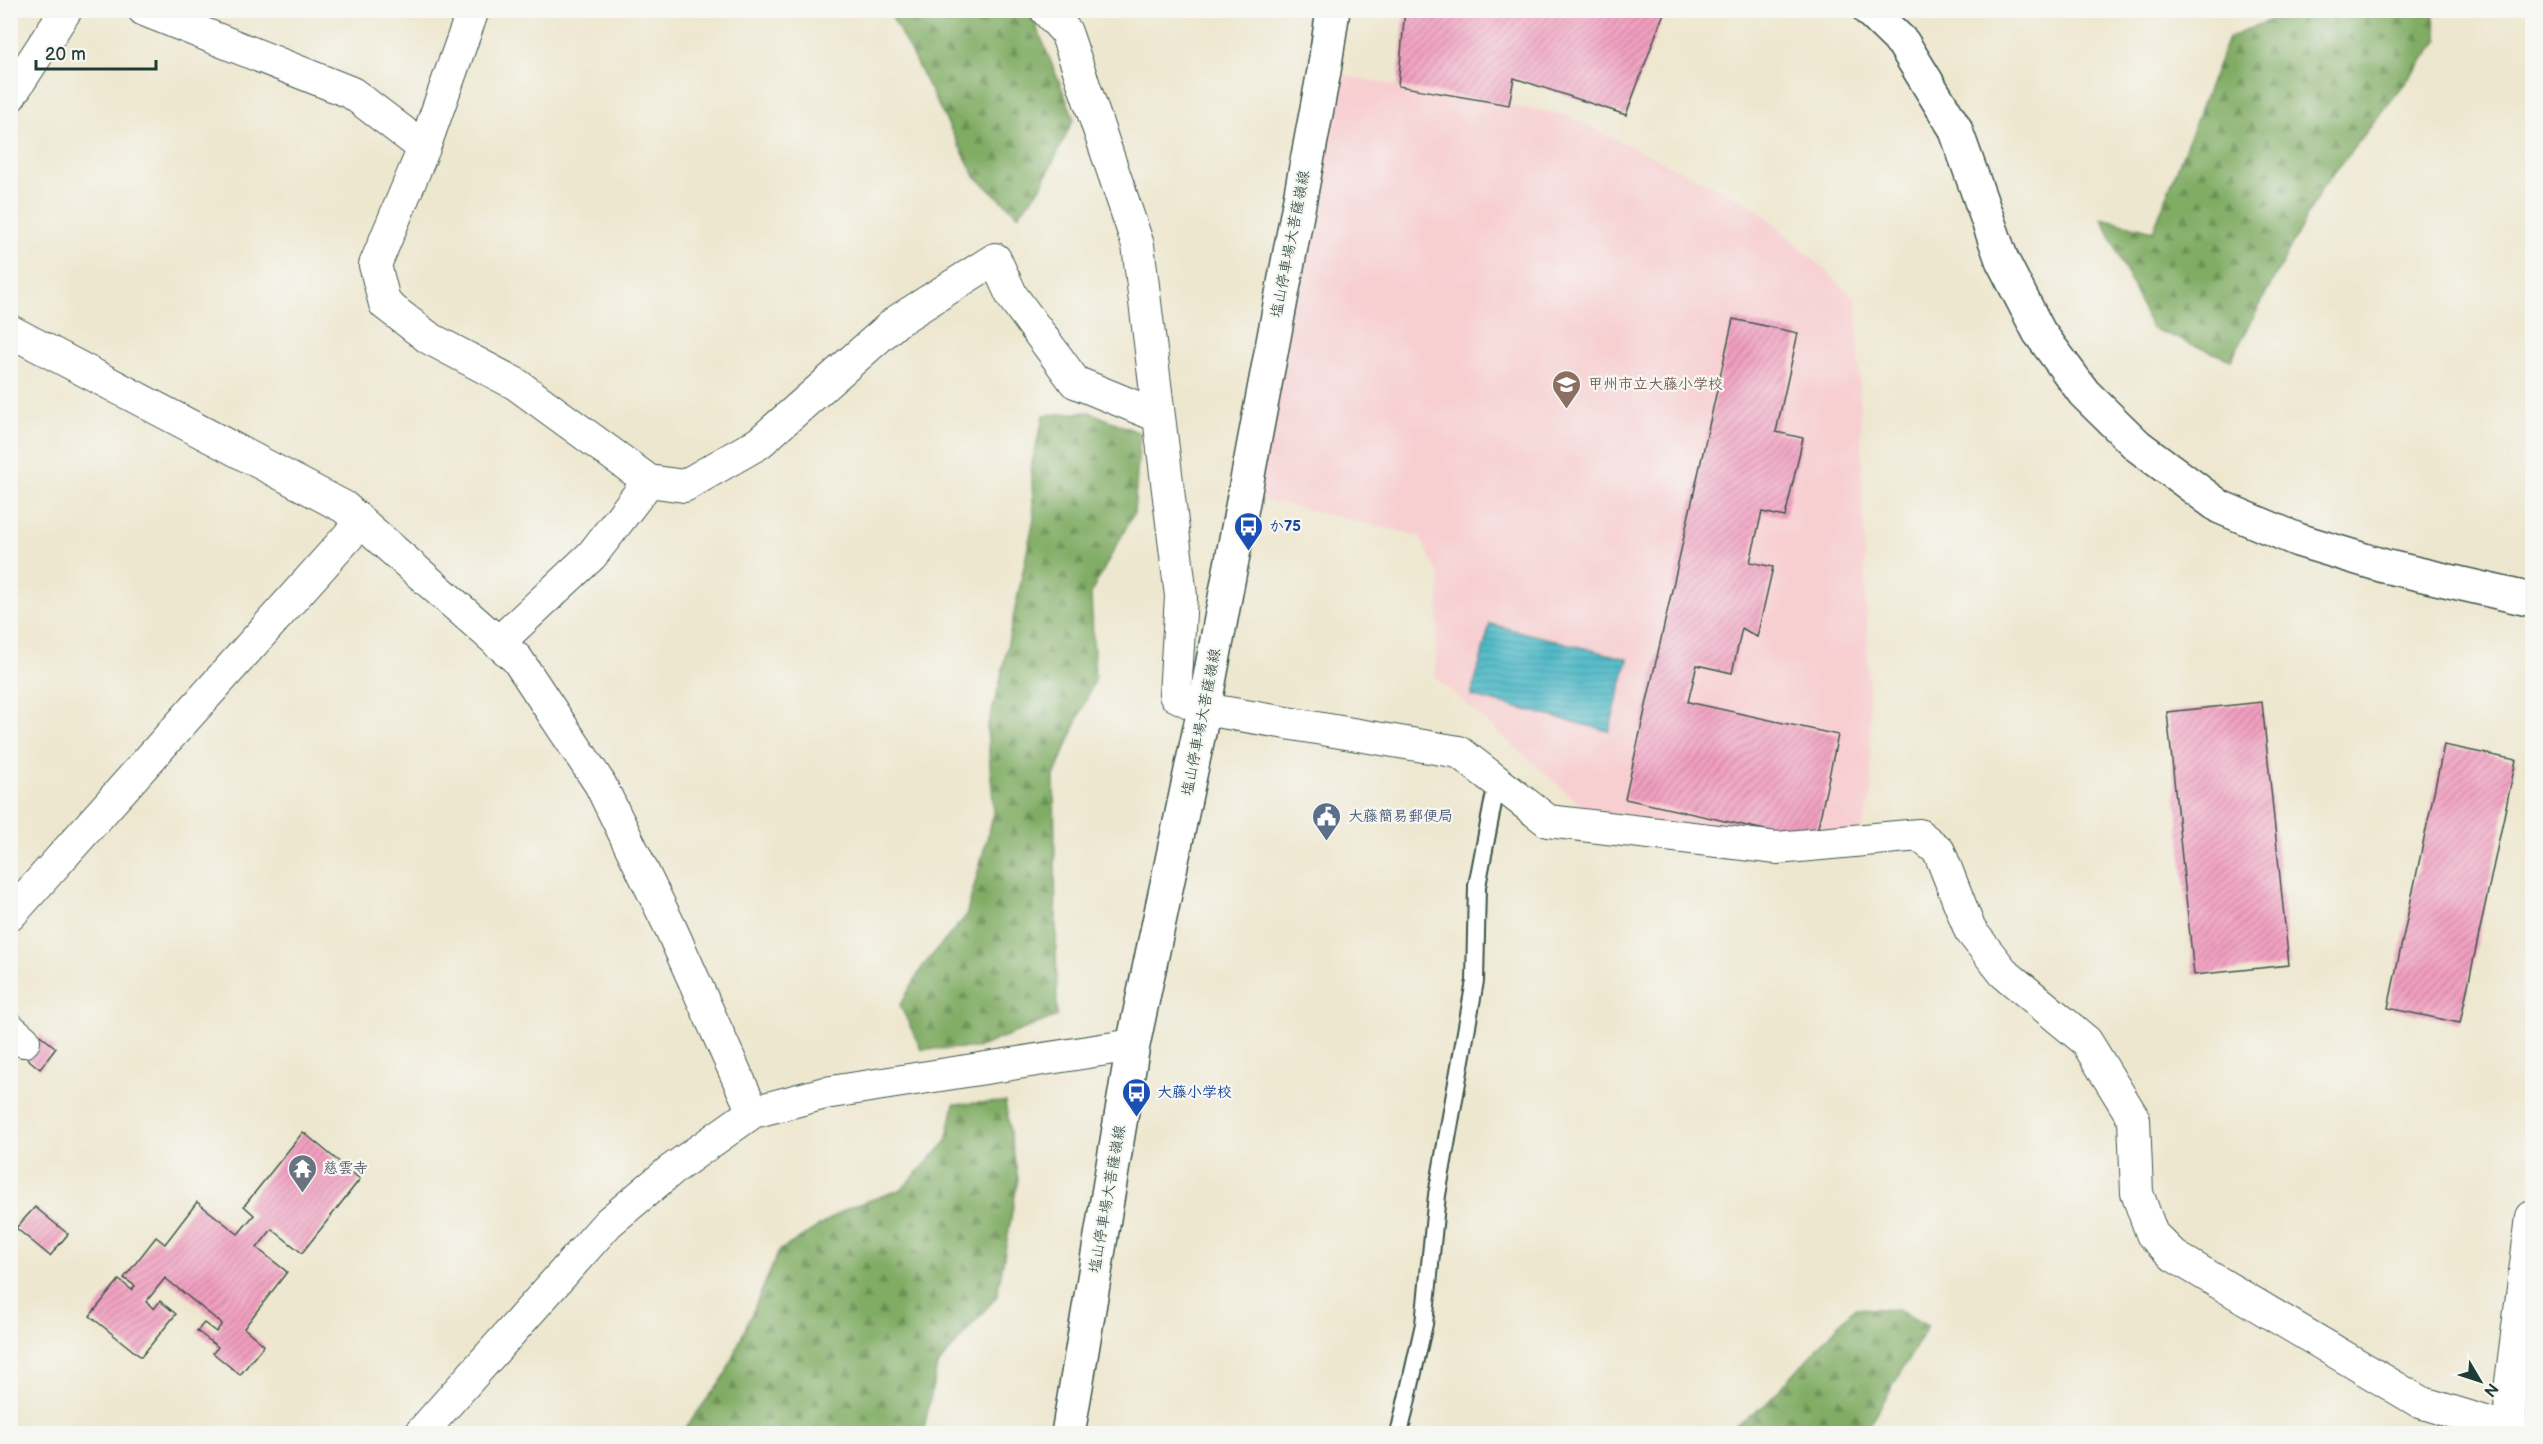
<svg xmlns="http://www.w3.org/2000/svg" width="2543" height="1444" font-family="'Balsamiq Sans','Klee One',sans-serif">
  <defs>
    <pattern id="forest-firs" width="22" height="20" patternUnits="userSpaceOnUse" patternTransform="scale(1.5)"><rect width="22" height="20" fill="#80ac64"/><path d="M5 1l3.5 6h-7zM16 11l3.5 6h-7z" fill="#688d53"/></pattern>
    <pattern id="water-rules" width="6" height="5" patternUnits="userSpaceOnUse" patternTransform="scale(1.5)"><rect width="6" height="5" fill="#4cb8c7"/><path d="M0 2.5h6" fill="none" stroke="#3f97a2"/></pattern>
    <pattern id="building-hatch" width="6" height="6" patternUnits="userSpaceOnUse" patternTransform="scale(1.5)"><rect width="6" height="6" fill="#f29fc0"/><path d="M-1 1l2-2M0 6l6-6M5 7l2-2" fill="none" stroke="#c3839d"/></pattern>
  </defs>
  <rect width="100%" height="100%" fill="#f6f6f2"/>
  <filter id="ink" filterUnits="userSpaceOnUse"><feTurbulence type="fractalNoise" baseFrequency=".0167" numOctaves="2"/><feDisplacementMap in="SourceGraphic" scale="12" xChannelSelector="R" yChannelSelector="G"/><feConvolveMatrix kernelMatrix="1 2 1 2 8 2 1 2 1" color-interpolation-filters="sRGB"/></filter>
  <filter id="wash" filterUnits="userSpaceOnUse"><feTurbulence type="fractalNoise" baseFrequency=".008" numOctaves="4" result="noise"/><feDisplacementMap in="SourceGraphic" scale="24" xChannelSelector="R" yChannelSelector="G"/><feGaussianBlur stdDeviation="1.35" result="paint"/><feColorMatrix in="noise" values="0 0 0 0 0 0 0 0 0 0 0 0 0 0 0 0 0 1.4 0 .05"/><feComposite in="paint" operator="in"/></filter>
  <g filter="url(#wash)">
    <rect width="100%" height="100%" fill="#eee7cf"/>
    <!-- built -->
    <path fill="#f7cfd1" d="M 1324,71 L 1398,86 L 1566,115 L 1756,207 L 1857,300 L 1872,791 L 1856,851 L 1591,814 L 1435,677 L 1440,577 L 1419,536 L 1243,495 Z"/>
    <!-- forest -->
    <path fill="url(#forest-firs)" stroke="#50744c" stroke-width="1.5" d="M 889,11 L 1030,11 L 1074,118 L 1041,187 L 1018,215 L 975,176 Z
      M 2290,11 L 2432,11 L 2439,40 L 2322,188 L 2231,360 L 2151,328 L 2102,218 L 2153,231 L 2228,38 Z
      M 1089,412 L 1140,433 L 1134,513 L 1091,593 L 1095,679 L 1054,776 L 1057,1016 L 977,1048 L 921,1049 L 900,1005 L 923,966 L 966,916 L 994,813 L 987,728 L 999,686 L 1034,518 L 1031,467 L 1044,415 Z
      M 1005,1102 L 1018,1179 L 997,1296 L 937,1366 L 923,1433 L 682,1433 L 725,1375 L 779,1251 L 848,1208 L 902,1189 L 946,1142 L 954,1104 Z
      M 1854,1308 L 1898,1310 L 1928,1326 L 1865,1433 L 1726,1433 L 1766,1404 Z"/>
    <!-- water -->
    <path fill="url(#water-rules)" stroke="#367a7e" stroke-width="1.5" d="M 1490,624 L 1628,659 L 1609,731 L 1471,696 Z"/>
    <g id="blocks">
      <!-- building -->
      <path fill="url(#building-hatch)" d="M 1405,10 L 1665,10 L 1626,115 L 1514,78 L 1509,105 L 1398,86 Z
        M 1733,319 L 1798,333 L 1776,432 L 1803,438 L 1785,517 L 1762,512 L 1750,562 L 1773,567 L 1757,637 L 1742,628 L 1732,673 L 1697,665 L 1688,702 L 1838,735 L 1815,841 L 1625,799 Z
        M 2262,702 L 2289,965 L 2194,975 L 2167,712 Z
        M 2444,745 L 2516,760 L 2460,1023 L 2388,1008 Z
        M 40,1035 L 56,1048 L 40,1069 L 24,1056 Z
        M 303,1132 L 360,1179 L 302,1253 L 272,1229 L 257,1248 L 287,1272 L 244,1328 L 264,1345 L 240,1375 L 213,1353 L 218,1347 L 197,1331 L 204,1323 L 216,1332 L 222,1324 L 165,1278 L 146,1302 L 154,1309 L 160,1301 L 176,1314 L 141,1357 L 90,1316 L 119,1280 L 132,1290 L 135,1286 L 124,1278 L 156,1237 L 165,1244 L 197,1202 L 238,1234 L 254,1215 L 244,1206 Z
        M 35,1207 L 68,1234 L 50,1256 L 16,1228 Z"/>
    </g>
  </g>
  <g filter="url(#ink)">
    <use href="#blocks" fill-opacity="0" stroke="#3e564b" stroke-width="1.5"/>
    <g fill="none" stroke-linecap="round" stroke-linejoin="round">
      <defs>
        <path id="service" d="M 1399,1434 L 1424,1324 L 1437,1195 L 1475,981 L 1477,886 L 1497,782"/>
        <path id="minor" d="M 144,10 L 352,93 L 424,148
          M 473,10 L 424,148 L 375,265 L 385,304 L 429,338 L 516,384 L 649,481 L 592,555 L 498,643
          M 1046,10 L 1066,32 L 1138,245 L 1181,596 L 1175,695 L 1204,709 L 1459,752 L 1548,821 L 1777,848 L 1919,835 L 1939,851 L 1970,930 L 2004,973 L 2086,1041 L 2134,1119 L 2137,1193 L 2152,1234 L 2174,1256 L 2420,1402 L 2512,1430
          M 10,96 L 66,10
          M 10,331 L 344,507 L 517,659 L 600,784 L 671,929 L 753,1112
          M 649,481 L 684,486 L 759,443 L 897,321 L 995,259 L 1012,296 L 1075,382 L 1158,416
          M 10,915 L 361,522
          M 10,1029 L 24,1041
          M 420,1434 L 608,1223 L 670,1171 L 753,1112 L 825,1093 L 1133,1045
          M 2511,1434 L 2510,1390 L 2532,1217"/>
        <path id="tertiary" d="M 1869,10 L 1903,43 L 1955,128 L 2002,260 L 2039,332 L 2084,393 L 2138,446 L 2220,507 L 2298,540 L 2384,566 L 2532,600"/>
        <path id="secondary" d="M 1068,1434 L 1133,1045 L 1204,709 L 1324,71 L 1333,10"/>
      </defs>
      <!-- service casing -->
      <use href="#service" stroke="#3e564b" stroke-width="20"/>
      <!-- minor casing -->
      <use href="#minor" stroke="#3e564b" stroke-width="34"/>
      <!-- tertiary casing -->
      <use href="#tertiary" stroke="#3e564b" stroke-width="36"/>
      <!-- secondary casing -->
      <use href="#secondary" stroke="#3e564b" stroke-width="36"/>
      <!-- service -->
      <use href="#service" stroke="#fff" stroke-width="16"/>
      <!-- minor -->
      <use href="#minor" stroke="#fff" stroke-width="32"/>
      <!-- tertiary -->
      <use href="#tertiary" stroke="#fff" stroke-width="33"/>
      <!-- secondary -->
      <use href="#secondary" stroke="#fff" stroke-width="33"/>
    </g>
  </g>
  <!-- icons -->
  <defs>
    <symbol id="school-pin" viewBox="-11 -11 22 30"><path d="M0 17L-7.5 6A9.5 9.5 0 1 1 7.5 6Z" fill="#8d6e63" stroke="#f6f6f2"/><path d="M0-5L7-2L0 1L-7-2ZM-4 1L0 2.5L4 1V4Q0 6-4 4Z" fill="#fff"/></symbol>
    <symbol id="bus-pin" viewBox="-11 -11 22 30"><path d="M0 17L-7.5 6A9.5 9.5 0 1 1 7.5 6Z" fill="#1a4fb4" stroke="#f6f6f2"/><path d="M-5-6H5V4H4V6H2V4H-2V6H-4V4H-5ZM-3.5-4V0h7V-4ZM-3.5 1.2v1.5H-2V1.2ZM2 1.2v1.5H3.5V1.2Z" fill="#fff"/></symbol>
    <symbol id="civic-pin" viewBox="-11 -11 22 30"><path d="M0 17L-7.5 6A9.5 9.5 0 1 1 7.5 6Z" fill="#5c6f8a" stroke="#f6f6f2"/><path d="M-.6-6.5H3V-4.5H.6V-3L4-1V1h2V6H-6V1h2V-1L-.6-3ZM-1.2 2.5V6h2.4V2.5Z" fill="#fff"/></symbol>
    <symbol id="temple-pin" viewBox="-11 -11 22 30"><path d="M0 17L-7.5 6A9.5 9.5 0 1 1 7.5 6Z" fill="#6b7280" stroke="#f6f6f2"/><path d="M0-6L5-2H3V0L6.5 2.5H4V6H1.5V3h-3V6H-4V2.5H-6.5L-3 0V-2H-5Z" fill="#fff"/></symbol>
  </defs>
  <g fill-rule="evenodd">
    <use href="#school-pin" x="1550" y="368" width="33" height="45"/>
    <use href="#bus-pin" x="1232" y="510" width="33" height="45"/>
    <use href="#civic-pin" x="1310" y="800" width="33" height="45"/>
    <use href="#bus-pin" x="1120" y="1076" width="33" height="45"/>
    <use href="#temple-pin" x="286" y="1152" width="33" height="45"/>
  </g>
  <g text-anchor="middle" stroke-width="4.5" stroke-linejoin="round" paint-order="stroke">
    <!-- street labels -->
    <g font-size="15" fill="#1f3d34" stroke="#f6f6f2">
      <text transform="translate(1290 244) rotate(-79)" y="5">塩山停車場大菩薩嶺線</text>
      <text transform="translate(1201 722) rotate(-79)" y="5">塩山停車場大菩薩嶺線</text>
      <text transform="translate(1107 1199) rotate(-80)" y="5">塩山停車場大菩薩嶺線</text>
    </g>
    <!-- education labels -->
    <g font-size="15" font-weight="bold" fill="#785e54" stroke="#f6f6f2" text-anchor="start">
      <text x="1588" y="389">甲州市立大藤小学校</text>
    </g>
    <!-- transit labels -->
    <g font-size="15" font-weight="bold" fill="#164399" stroke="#f6f6f2" text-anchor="start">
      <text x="1269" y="531">か75</text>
      <text x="1157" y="1097">大藤小学校</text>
    </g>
    <!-- service labels -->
    <g font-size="15" font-weight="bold" fill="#4e5e75" stroke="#f6f6f2" text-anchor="start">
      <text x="1348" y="821">大藤簡易郵便局</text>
    </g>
    <!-- worship labels -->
    <g font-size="15" font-weight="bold" fill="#5b616d" stroke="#f6f6f2" text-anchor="start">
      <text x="323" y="1173">慈雲寺</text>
    </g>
  </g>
  <!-- margin -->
  <rect width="2543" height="1444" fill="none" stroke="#f6f6f2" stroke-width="36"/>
  <!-- north arrow -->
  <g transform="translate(2480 1381) rotate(129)" stroke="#f6f6f2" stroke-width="4.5" paint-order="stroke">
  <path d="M0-4.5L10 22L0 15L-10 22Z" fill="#1f3d34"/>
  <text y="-9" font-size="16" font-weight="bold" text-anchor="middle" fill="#1f3d34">N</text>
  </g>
  <!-- scale -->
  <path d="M36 60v9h120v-9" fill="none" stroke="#1f3d34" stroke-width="3"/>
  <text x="45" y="60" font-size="18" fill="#1f3d34" stroke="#f6f6f2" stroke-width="4.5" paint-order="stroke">20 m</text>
</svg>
